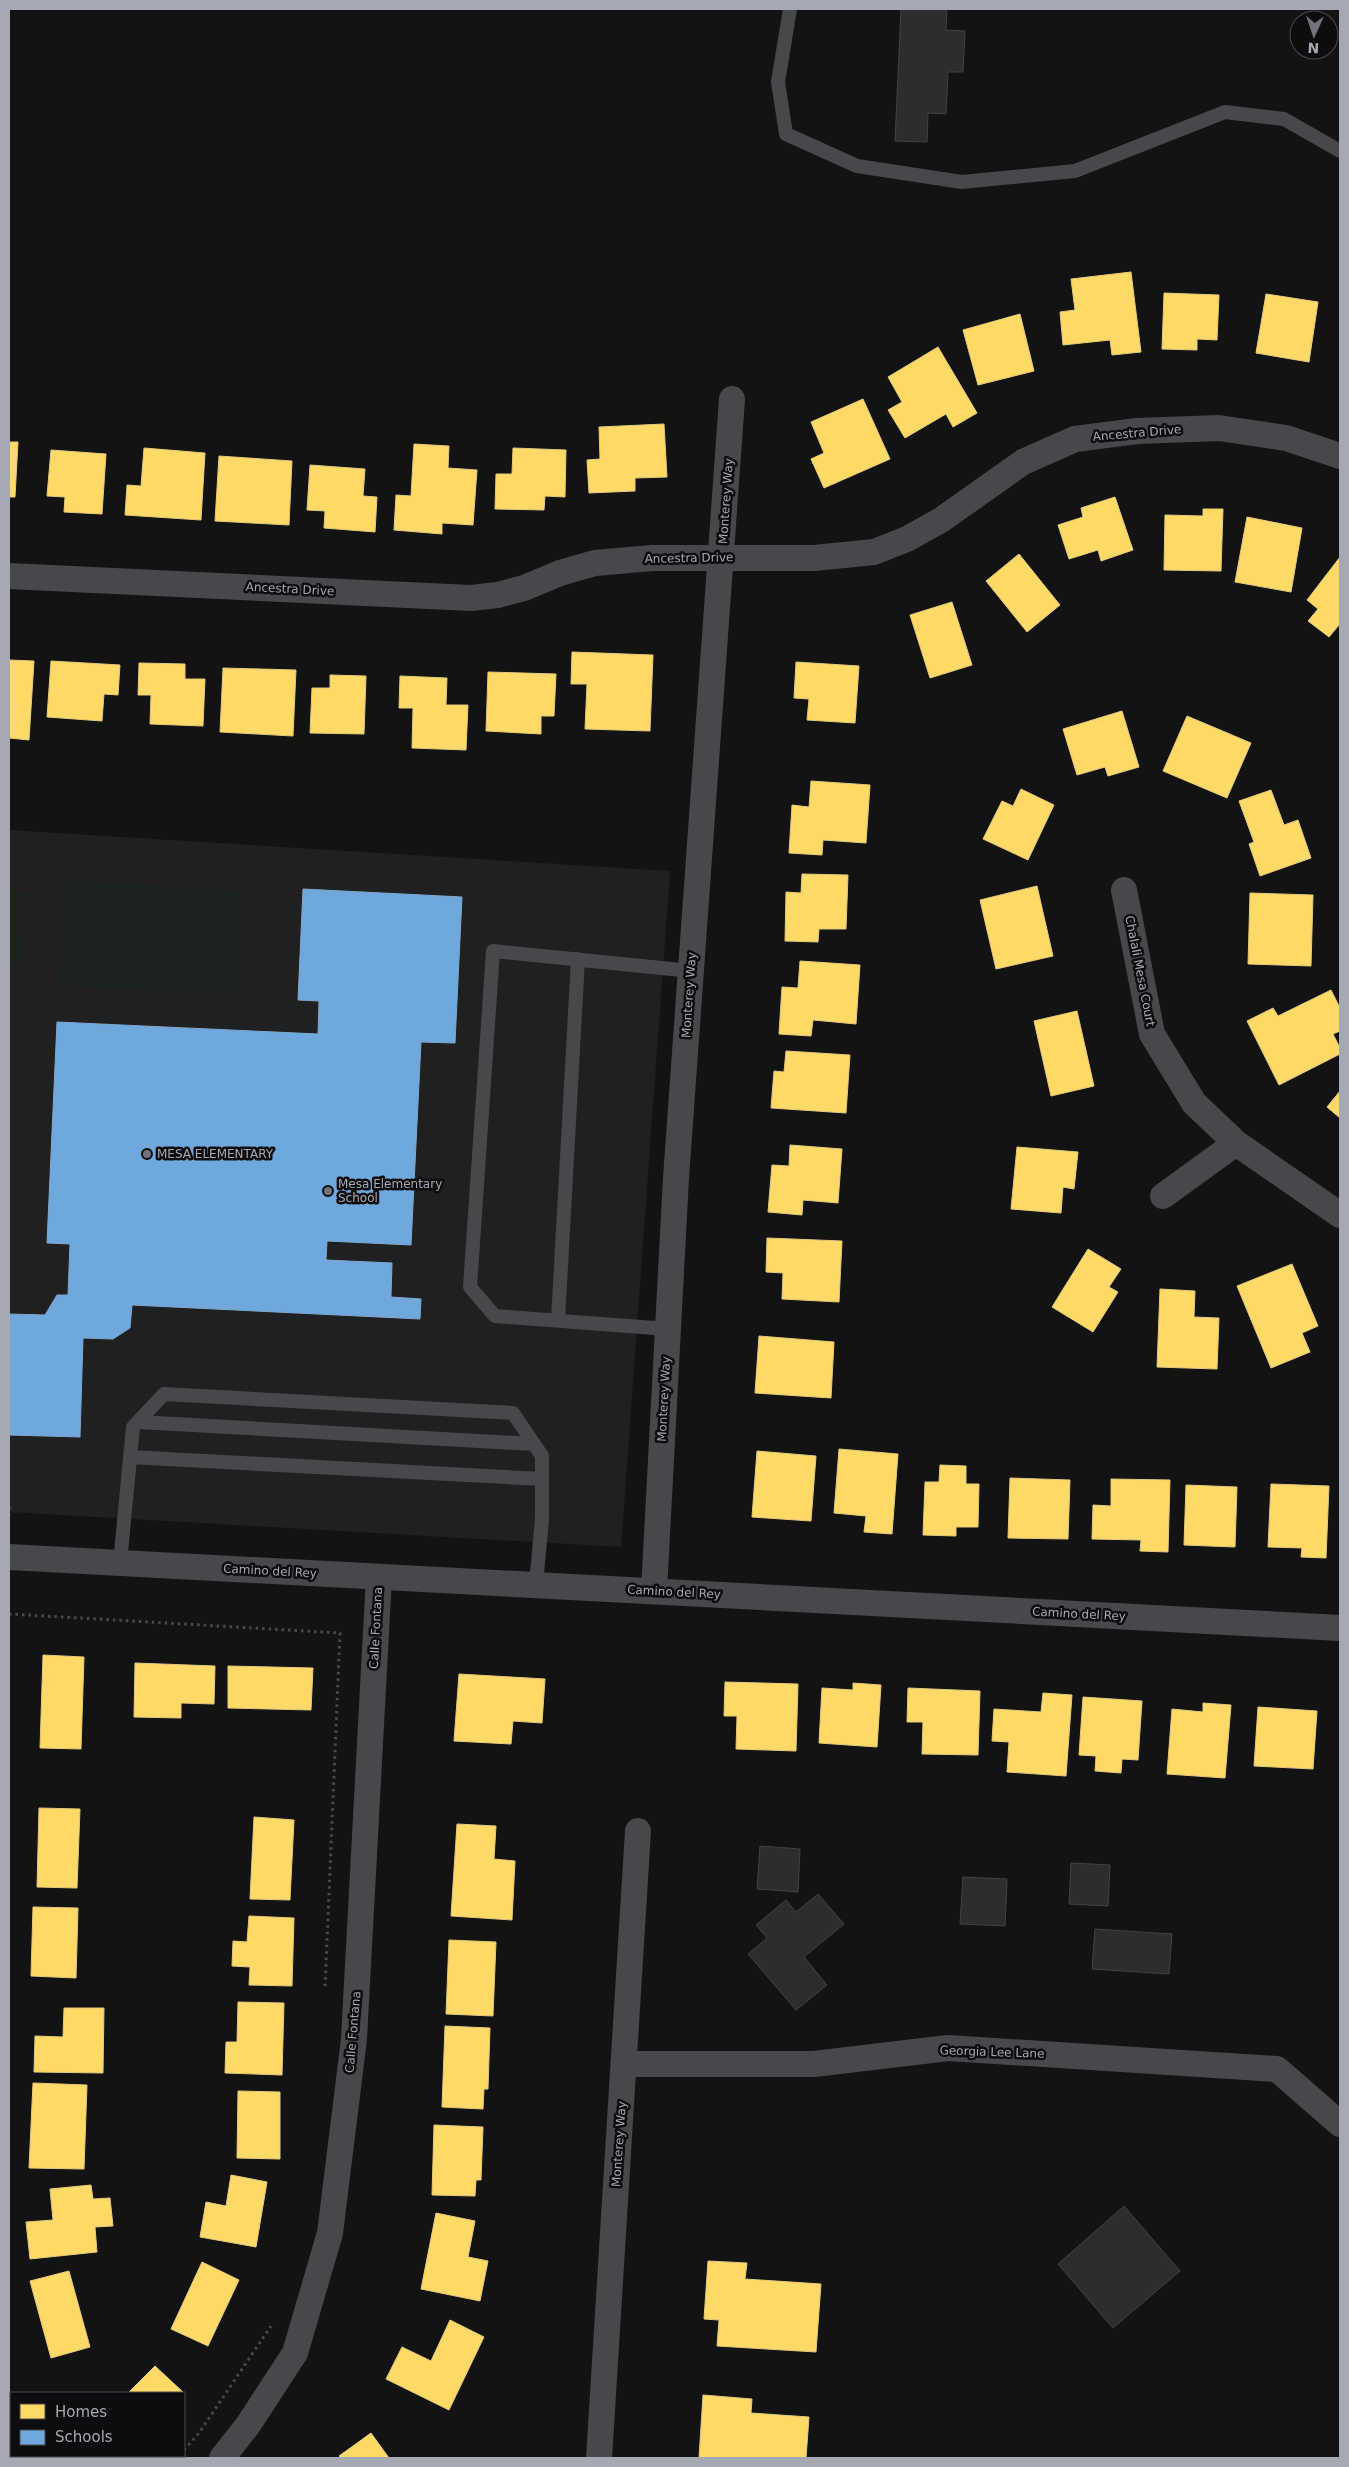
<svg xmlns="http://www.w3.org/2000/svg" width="1349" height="2467" font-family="'DejaVu Sans',sans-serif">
  <rect width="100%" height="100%" fill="#131313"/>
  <!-- built -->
  <path fill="#202021" d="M 9,830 L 670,871 L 621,1547 L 9,1512 Z"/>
  <!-- green -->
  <path fill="#1d231e" d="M 66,880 L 243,891 L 237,995 L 60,985 Z
    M 9,891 L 24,892 L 20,962 L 9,961 Z"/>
  <!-- homes -->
  <path fill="#ffd966" stroke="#e4cb7d" d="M 1131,272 L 1141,352 L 1112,355 L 1110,340 L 1063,345 L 1060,312 L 1075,310 L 1071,279 Z
    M 1164,293 L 1219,295 L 1217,340 L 1197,339 L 1197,350 L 1162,349 Z
    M 1266,294 L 1318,302 L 1309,362 L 1256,353 Z
    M 1020,314 L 1034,371 L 978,385 L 963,330 Z
    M 938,347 L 977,413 L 953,427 L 946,414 L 905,438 L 888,410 L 902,402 L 888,377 Z
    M 863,399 L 890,459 L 824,488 L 811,459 L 824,453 L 811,422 Z
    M 664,424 L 667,477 L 635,478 L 635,491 L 589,493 L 587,460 L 600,459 L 599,427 Z
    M 9,442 L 18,442 L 15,497 L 9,497 Z
    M 414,444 L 449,446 L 448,468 L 477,470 L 473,525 L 442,523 L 442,534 L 394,530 L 396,495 L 411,496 Z
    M 144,448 L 205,453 L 201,520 L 125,515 L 127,485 L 141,486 Z
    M 513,448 L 566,450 L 565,497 L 545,496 L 544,510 L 495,509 L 496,474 L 512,474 Z
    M 51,450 L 106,454 L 102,514 L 64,512 L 65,497 L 47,496 Z
    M 219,456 L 292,461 L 289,525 L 215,521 Z
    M 310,465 L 365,469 L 363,496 L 377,497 L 375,532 L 324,528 L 325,511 L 307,510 Z
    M 1115,497 L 1133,550 L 1101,561 L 1098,550 L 1069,559 L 1058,525 L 1083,517 L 1081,508 Z
    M 1203,509 L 1223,509 L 1221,571 L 1164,570 L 1165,515 L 1203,516 Z
    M 1247,517 L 1302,528 L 1291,592 L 1235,582 Z
    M 1019,554 L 1060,605 L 1027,632 L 986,581 Z
    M 1340,557 L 1340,626 L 1339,625 L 1329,637 L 1308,621 L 1318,609 L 1307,600 Z
    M 952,602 L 972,665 L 930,678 L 910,615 Z
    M 572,652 L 653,655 L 650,731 L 585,729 L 587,684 L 571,684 Z
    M 9,660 L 34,661 L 29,740 L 9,738 Z
    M 51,661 L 120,665 L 118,695 L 104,694 L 102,721 L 47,717 Z
    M 796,662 L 859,666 L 855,723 L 807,720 L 809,699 L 794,698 Z
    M 139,663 L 185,664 L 185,679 L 205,679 L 203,726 L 150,724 L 151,695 L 138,695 Z
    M 223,668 L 296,670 L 293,736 L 220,732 Z
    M 488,672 L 556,674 L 554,716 L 541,716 L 541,734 L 486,731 Z
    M 330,675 L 366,676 L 364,734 L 310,733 L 312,688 L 330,688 Z
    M 400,676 L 447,678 L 446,705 L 468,705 L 466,750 L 412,748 L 413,708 L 399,708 Z
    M 1122,711 L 1139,767 L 1108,776 L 1105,767 L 1077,775 L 1063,729 Z
    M 1187,716 L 1251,743 L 1227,798 L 1163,771 Z
    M 811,781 L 870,785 L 866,843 L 823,840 L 822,855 L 789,853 L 792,805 L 809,807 Z
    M 1021,789 L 1054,805 L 1028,860 L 983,839 L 1002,801 L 1013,806 Z
    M 1271,790 L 1284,825 L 1298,820 L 1311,858 L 1260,876 L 1249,844 L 1254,842 L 1239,801 Z
    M 802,874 L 848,875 L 846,929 L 819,929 L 818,942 L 785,941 L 786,892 L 801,893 Z
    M 1037,886 L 1053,956 L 996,969 L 980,900 Z
    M 1250,893 L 1313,895 L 1311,966 L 1248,964 Z
    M 800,961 L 860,965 L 856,1024 L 813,1020 L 811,1036 L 779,1034 L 782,987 L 798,988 Z
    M 1331,990 L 1340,1008 L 1340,1031 L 1333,1034 L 1340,1048 L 1340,1054 L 1279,1085 L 1247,1021 L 1273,1008 L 1278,1016 Z
    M 1077,1011 L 1094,1086 L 1051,1096 L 1034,1021 Z
    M 786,1051 L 850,1055 L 846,1113 L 771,1108 L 774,1071 L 784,1072 Z
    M 1340,1091 L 1340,1118 L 1327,1107 Z
    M 790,1145 L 842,1149 L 838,1203 L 803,1200 L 802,1215 L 768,1212 L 772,1165 L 789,1166 Z
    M 1017,1147 L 1078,1152 L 1074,1189 L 1063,1187 L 1061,1213 L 1011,1209 Z
    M 767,1238 L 842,1241 L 839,1302 L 782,1299 L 783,1273 L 766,1272 Z
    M 1088,1249 L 1121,1269 L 1109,1287 L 1118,1292 L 1093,1332 L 1052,1307 Z
    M 1292,1264 L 1318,1326 L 1302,1333 L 1310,1352 L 1271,1368 L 1237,1286 Z
    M 1160,1289 L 1195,1291 L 1194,1317 L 1219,1318 L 1217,1369 L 1157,1367 Z
    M 759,1336 L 834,1342 L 831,1398 L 755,1393 Z
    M 839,1449 L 898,1454 L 892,1534 L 864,1532 L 866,1516 L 834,1513 Z
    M 757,1451 L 816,1456 L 811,1521 L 752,1517 Z
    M 940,1465 L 966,1466 L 966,1484 L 979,1484 L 978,1527 L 956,1527 L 956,1536 L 923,1535 L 925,1482 L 939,1482 Z
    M 1010,1478 L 1070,1480 L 1068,1539 L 1008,1538 Z
    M 1111,1479 L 1170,1480 L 1168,1552 L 1140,1551 L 1141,1540 L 1092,1539 L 1093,1505 L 1111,1506 Z
    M 1271,1484 L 1329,1486 L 1326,1558 L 1301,1557 L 1302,1548 L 1268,1547 Z
    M 1186,1485 L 1237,1487 L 1235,1547 L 1184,1545 Z
    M 43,1655 L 84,1657 L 81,1749 L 40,1748 Z
    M 135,1663 L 215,1666 L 214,1704 L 181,1703 L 181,1718 L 134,1717 Z
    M 228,1666 L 313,1668 L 311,1710 L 228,1708 Z
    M 459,1674 L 545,1679 L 542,1723 L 513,1721 L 511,1744 L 454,1741 Z
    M 725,1682 L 798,1684 L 796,1751 L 736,1749 L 737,1716 L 724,1716 Z
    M 853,1683 L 881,1685 L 877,1747 L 819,1743 L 822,1688 L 853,1690 Z
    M 908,1688 L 980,1691 L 978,1755 L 922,1754 L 923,1722 L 907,1722 Z
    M 1043,1693 L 1072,1695 L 1066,1776 L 1007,1772 L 1009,1742 L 992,1741 L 994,1709 L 1041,1712 Z
    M 1083,1697 L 1142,1701 L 1138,1760 L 1122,1759 L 1121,1773 L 1095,1771 L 1096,1756 L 1079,1755 Z
    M 1203,1703 L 1231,1705 L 1225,1778 L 1167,1774 L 1172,1709 L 1203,1712 Z
    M 1258,1707 L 1317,1711 L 1313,1769 L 1254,1766 Z
    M 39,1808 L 80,1809 L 77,1888 L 37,1887 Z
    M 254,1817 L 294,1820 L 290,1900 L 250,1899 Z
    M 457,1824 L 496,1826 L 494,1859 L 515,1861 L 512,1920 L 451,1916 Z
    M 33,1907 L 78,1908 L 76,1978 L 31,1976 Z
    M 249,1916 L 294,1918 L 292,1986 L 249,1985 L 250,1967 L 232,1966 L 233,1941 L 247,1942 Z
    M 449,1940 L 496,1942 L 493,2016 L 446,2014 Z
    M 238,2002 L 284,2003 L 282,2075 L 225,2073 L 226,2042 L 237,2042 Z
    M 64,2008 L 104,2008 L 103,2073 L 34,2072 L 35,2036 L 63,2037 Z
    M 445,2026 L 490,2028 L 488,2089 L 484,2089 L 483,2109 L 442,2107 Z
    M 33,2083 L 87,2085 L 84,2169 L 29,2168 Z
    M 238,2091 L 280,2092 L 280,2159 L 237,2158 Z
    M 434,2125 L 483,2127 L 481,2180 L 476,2180 L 475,2196 L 432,2195 Z
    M 231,2175 L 267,2182 L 256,2247 L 200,2237 L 206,2202 L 226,2206 Z
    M 91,2185 L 93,2199 L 110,2198 L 113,2226 L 95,2227 L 97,2252 L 30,2259 L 26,2222 L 53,2220 L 50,2189 Z
    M 436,2213 L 475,2221 L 468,2257 L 488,2261 L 480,2301 L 421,2289 Z
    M 708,2261 L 747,2263 L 745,2279 L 821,2284 L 816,2352 L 717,2346 L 719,2320 L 704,2319 Z
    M 202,2262 L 239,2280 L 208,2346 L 171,2329 Z
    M 69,2271 L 90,2347 L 51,2358 L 30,2281 Z
    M 450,2320 L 484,2337 L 449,2410 L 386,2379 L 402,2347 L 431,2361 Z
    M 155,2366 L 184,2393 L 128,2393 Z
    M 703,2395 L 752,2399 L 751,2413 L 809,2417 L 806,2458 L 699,2458 Z
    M 371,2433 L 389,2458 L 341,2458 L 339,2456 Z"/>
  <!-- schools -->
  <path fill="#6fa8dc" stroke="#7fa8d0" d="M 303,889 L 462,897 L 455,1043 L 421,1042 L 411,1245 L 327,1241 L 326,1260 L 392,1263 L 391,1297 L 421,1299 L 420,1319 L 132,1305 L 130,1328 L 113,1339 L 83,1338 L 80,1437 L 9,1435 L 9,1314 L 45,1315 L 57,1295 L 68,1295 L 70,1244 L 47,1243 L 57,1022 L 318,1034 L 319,1001 L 298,1000 Z"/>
  <!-- building -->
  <path fill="#2d2d2e" stroke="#424346" d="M 901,9 L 947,9 L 946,30 L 965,31 L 963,72 L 948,72 L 946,114 L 928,113 L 927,142 L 895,141 Z
    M 760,1846 L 800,1849 L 798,1892 L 757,1889 Z
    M 1071,1863 L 1110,1865 L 1108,1906 L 1069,1904 Z
    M 963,1877 L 1007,1879 L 1005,1926 L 960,1924 Z
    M 818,1894 L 844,1924 L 804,1957 L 827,1985 L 796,2010 L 748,1954 L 767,1938 L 756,1925 L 786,1900 L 796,1912 Z
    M 1095,1929 L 1172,1934 L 1169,1974 L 1092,1969 Z
    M 1124,2206 L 1180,2271 L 1113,2328 L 1058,2264 Z"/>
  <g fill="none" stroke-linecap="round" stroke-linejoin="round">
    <!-- path -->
    <path stroke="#494a4d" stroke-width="3" stroke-dasharray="2.5 4" stroke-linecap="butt" d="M 9,1516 L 10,1504
      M 9,1614 L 340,1633 L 325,1988
      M 184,2450 L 199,2433 L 271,2326
      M 177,2458 L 179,2456"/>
    <!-- lane -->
    <path stroke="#47484c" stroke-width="14" d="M 790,9 L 778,82 L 786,134 L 857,166 L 962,182 L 1075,171 L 1225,112 L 1284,119 L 1340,151
      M 558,1320 L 578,959
      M 668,1329 L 495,1316 L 470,1287 L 493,951 L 691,971
      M 138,1422 L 534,1444
      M 130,1457 L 542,1479
      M 120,1563 L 133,1427 L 164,1394 L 513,1413 L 542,1456 L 542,1519 L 536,1584"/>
    <!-- street -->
    <path stroke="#47484c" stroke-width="26" d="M 9,576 L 471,598 L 498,595 L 524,588 L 560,573 L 595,563 L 652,558 L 814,558 L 874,552 L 907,539 L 941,520 L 1023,462 L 1075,439 L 1137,431 L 1219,428 L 1286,438 L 1340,456
      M 1124,890 L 1152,1034 L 1194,1103 L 1236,1143 L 1340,1215
      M 1163,1196 L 1236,1143
      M 9,1557 L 1340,1628
      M 654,1591 L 676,1178 L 732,399
      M 624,2064 L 814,2064 L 948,2048 L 1277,2069 L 1340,2124
      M 9,2456 L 10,2458
      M 222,2458 L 248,2425 L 295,2353 L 330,2233 L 354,2039 L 379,1577
      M 599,2458 L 638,1831"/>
  </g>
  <!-- markers -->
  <g fill="#72747b" stroke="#0d0d0f" stroke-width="2">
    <circle cx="147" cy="1154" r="5"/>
    <circle cx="328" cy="1191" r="5"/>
  </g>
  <g text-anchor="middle" stroke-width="5" stroke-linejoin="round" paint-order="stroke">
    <!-- street labels -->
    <g font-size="12" fill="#a5a9b3" stroke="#0d0d0f">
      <text transform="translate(1137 433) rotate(-5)" y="4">Ancestra Drive</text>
      <text transform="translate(726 501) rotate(-86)" y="4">Monterey Way</text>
      <text transform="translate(689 558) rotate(-1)" y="4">Ancestra Drive</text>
      <text transform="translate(290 589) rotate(3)" y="4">Ancestra Drive</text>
      <text transform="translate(1140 971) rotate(79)" y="4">Chalali Mesa Court</text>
      <text transform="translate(689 995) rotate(-86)" y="4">Monterey Way</text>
      <text transform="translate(664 1399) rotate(-87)" y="4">Monterey Way</text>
      <text transform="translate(270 1571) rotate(3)" y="4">Camino del Rey</text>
      <text transform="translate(674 1592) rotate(3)" y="4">Camino del Rey</text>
      <text transform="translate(1079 1614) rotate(3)" y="4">Camino del Rey</text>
      <text transform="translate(376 1628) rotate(-87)" y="4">Calle Fontana</text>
      <text transform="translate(353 2032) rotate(-85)" y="4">Calle Fontana</text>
      <text transform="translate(992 2052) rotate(2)" y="4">Georgia Lee Lane</text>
      <text transform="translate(619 2144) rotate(-86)" y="4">Monterey Way</text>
    </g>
    <!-- poi labels -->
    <g font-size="12" fill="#a5a9b3" stroke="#0d0d0f" text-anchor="start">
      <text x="157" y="1158">MESA ELEMENTARY</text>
      <text x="338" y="1188">Mesa Elementary<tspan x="338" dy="14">School</tspan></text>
    </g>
  </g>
  <!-- border -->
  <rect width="1349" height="2467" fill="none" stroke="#a5a9b3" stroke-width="20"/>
  <!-- legend -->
  <rect x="10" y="2392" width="175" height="65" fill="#0d0d0f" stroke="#4a4b51"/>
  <rect x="20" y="2404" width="25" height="15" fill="#ffd966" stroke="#4a4b51"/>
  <text x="55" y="2417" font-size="15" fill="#a5a9b3">Homes</text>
  <rect x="20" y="2430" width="25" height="15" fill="#6fa8dc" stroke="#4a4b51"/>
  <text x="55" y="2442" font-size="15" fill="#a5a9b3">Schools</text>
  <!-- north arrow -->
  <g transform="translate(1314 35) rotate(183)"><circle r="24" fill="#0d0d0f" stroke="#4a4b51"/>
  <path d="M0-4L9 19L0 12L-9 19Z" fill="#72747b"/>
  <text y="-8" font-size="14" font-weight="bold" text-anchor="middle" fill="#a5a9b3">N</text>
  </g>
</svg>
